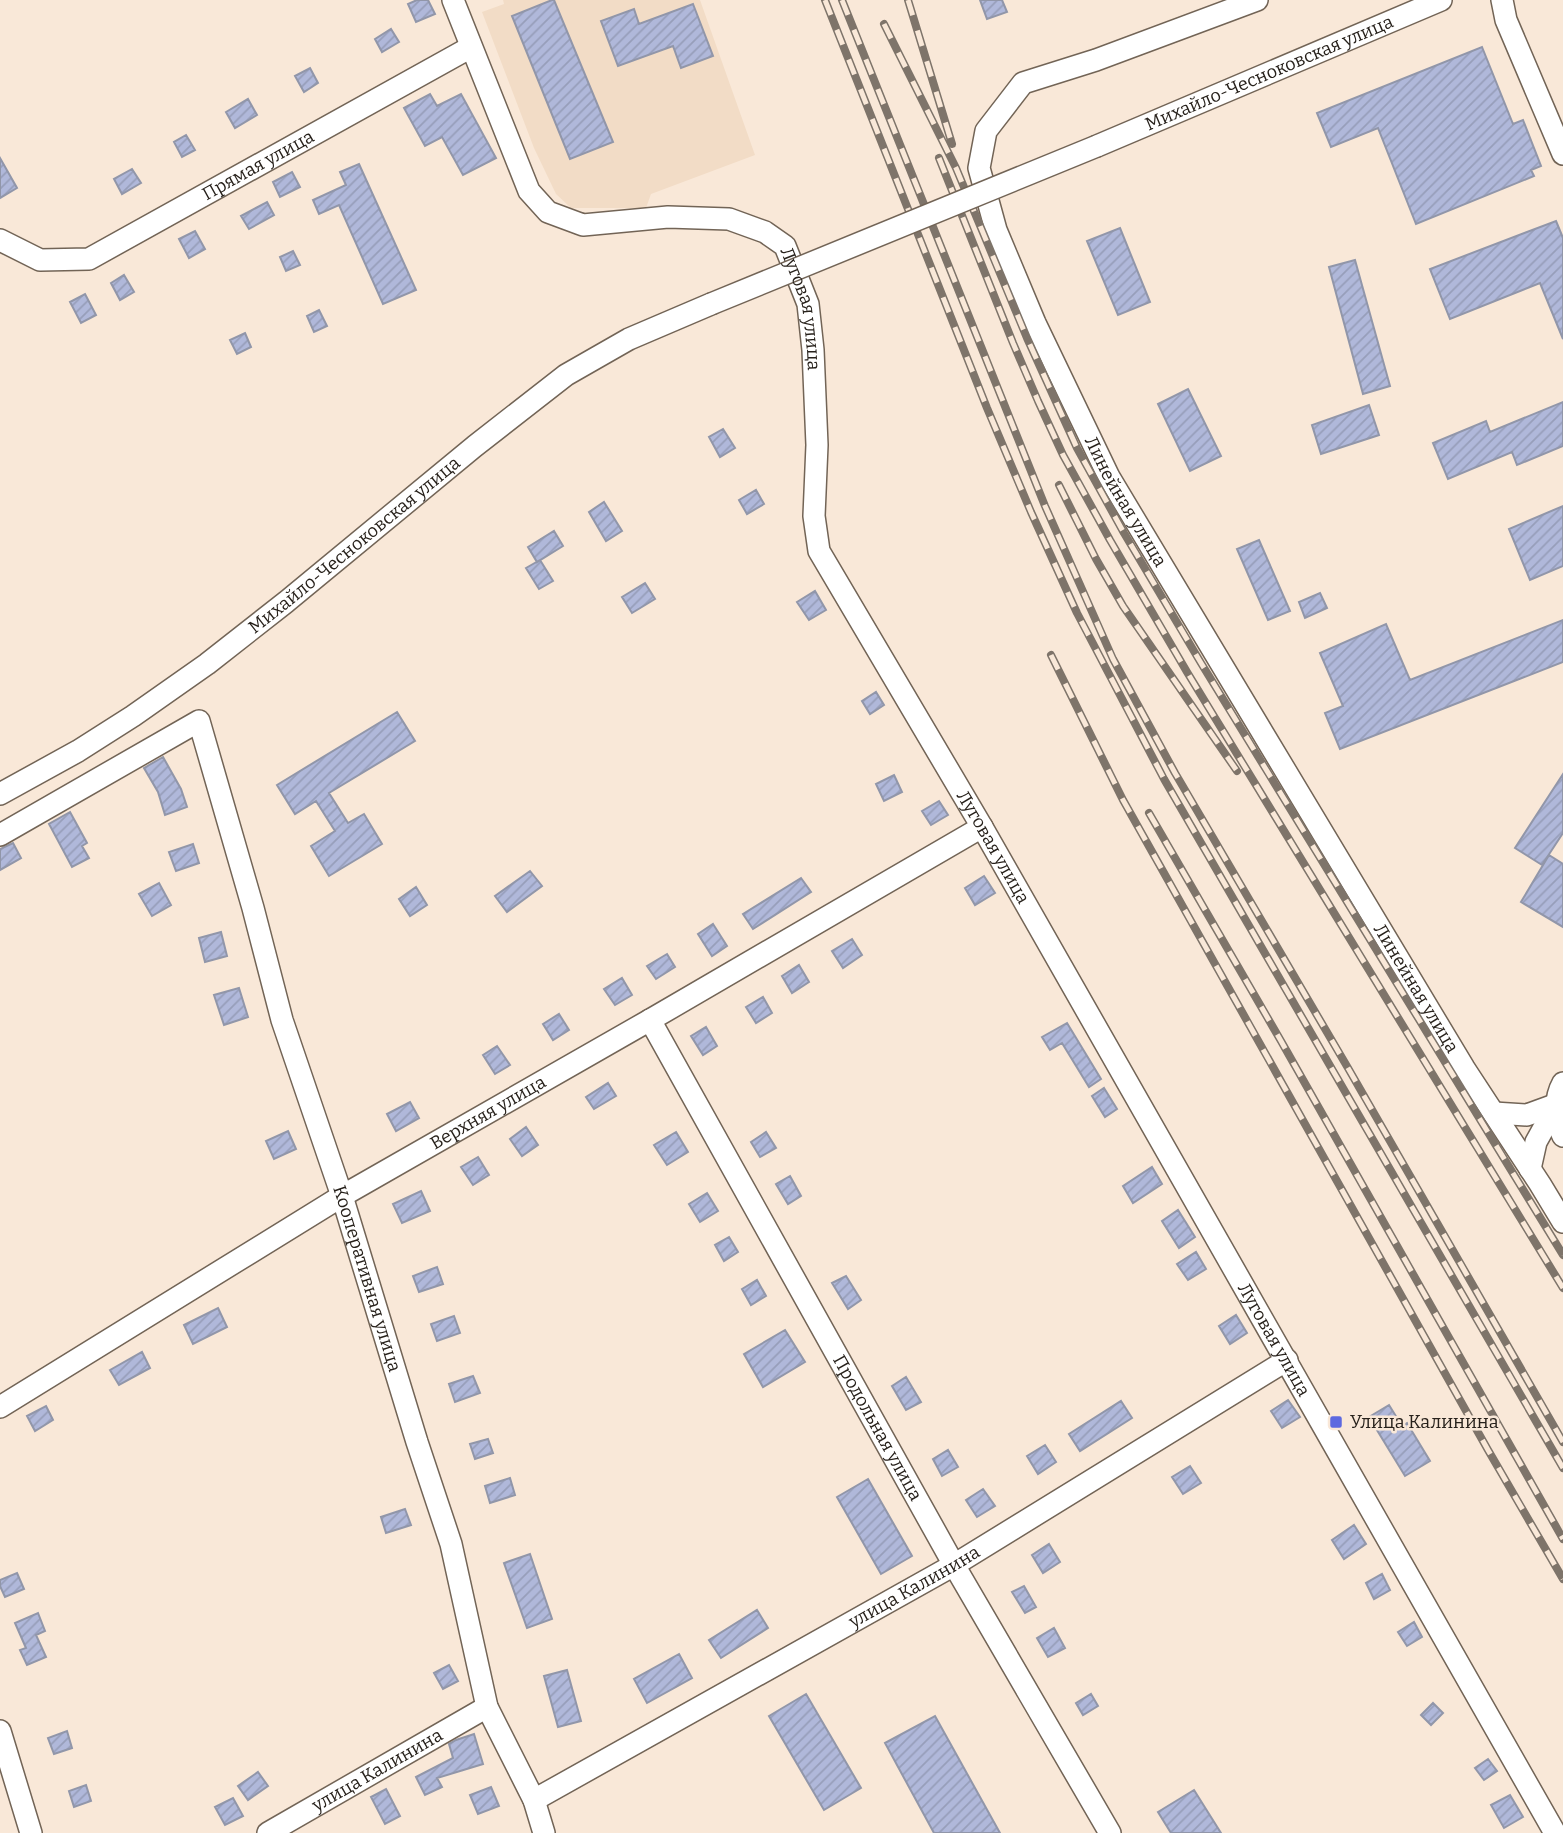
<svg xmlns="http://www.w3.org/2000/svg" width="1563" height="1833" font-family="Bitter,serif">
  <defs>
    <pattern id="building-hatch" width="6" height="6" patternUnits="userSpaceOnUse" patternTransform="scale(1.75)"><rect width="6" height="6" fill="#b0b8da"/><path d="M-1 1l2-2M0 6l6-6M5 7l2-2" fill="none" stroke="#979eba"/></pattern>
  </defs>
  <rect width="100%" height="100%" fill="#f9e8d8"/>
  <!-- built -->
  <path fill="#f2dcc6" d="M 503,0 L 700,0 L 755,155 L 651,194 L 646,208 L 571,208 L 556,194 L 534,148 L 482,12 L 504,4 Z"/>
  <!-- building -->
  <path fill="url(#building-hatch)" stroke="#9196a9" stroke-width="2" d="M 417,0 L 428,0 L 435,14 L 416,22 L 408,4 Z
    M 552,0 L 554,0 L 613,142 L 570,159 L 512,16 Z
    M 980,0 L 1002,0 L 1007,12 L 987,19 Z
    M 693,4 L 713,56 L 681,68 L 673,46 L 618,66 L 601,21 L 634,9 L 639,24 Z
    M 391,29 L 399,42 L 382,52 L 375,39 Z
    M 1482,47 L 1513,124 L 1523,120 L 1541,166 L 1531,170 L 1534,176 L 1416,224 L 1378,128 L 1331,147 L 1317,113 Z
    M 310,68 L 318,83 L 304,92 L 295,76 Z
    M 430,94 L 437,106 L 461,94 L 496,158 L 463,175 L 442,137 L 425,146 L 404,108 Z
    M 248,99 L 257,115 L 235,128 L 226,112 Z
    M 186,135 L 195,150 L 182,157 L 174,142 Z
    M 0,158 L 17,188 L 0,198 Z
    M 359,164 L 416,290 L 383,304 L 339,205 L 319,214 L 313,200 L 346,185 L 340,172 Z
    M 132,169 L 141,183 L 122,194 L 114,179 Z
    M 292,172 L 300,187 L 280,197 L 273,182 Z
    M 267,202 L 274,215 L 249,229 L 241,216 Z
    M 1556,221 L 1563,238 L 1563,339 L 1540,283 L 1450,319 L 1430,269 Z
    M 1120,228 L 1150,302 L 1118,315 L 1087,241 Z
    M 195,231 L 205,249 L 189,258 L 179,239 Z
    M 293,251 L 300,265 L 286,271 L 280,257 Z
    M 1355,260 L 1390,386 L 1363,394 L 1329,267 Z
    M 124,275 L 134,292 L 120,300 L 111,283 Z
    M 85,294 L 96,315 L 81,323 L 70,302 Z
    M 319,310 L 327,326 L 314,332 L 307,316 Z
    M 245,333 L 251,347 L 237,354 L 230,340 Z
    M 1188,389 L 1221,456 L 1190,471 L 1158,404 Z
    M 1563,402 L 1563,446 L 1517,465 L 1512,452 L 1448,479 L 1433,443 L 1486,421 L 1490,432 Z
    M 1369,405 L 1379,435 L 1321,454 L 1312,425 Z
    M 723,429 L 735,448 L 720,457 L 709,437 Z
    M 756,490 L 764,504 L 747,514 L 739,500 Z
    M 604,502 L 622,531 L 606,541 L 589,512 Z
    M 1563,506 L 1563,566 L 1530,580 L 1509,529 Z
    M 554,531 L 563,546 L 537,562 L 528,547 Z
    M 1259,540 L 1290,611 L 1268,620 L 1237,549 Z
    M 540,560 L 553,581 L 539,589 L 526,568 Z
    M 645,583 L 655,599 L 632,613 L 622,597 Z
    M 815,591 L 826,610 L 809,620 L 797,602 Z
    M 1320,593 L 1327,608 L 1305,618 L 1299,602 Z
    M 1563,620 L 1563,662 L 1340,749 L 1325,713 L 1343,706 L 1320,653 L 1386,624 L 1410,680 Z
    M 876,692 L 884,705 L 870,714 L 862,701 Z
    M 397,712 L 415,741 L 329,793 L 348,823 L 364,814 L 382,844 L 329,876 L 311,846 L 335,831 L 316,801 L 295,814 L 277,785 Z
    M 163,757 L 181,789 L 187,807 L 165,815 L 158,792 L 144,768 Z
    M 1563,774 L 1563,833 L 1542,865 L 1515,848 Z
    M 894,775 L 902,792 L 884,801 L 876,784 Z
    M 939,801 L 948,815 L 931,825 L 922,811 Z
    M 70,812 L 87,843 L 82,846 L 89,858 L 72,867 L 49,824 Z
    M 13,843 L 21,858 L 0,870 L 0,849 Z
    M 193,844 L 199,863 L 176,871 L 169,852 Z
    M 1549,855 L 1563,864 L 1563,927 L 1521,902 Z
    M 530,871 L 542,886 L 507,912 L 495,896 Z
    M 984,876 L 995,893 L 975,905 L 965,888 Z
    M 801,878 L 811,892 L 753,929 L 743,914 Z
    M 159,883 L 171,905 L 152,916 L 139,894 Z
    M 416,887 L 427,905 L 410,916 L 399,899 Z
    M 713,924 L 727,946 L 712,956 L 698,934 Z
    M 221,932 L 227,956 L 205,962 L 199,938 Z
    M 852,939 L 862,955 L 843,968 L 832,951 Z
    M 667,954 L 675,967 L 656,979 L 647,966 Z
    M 799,965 L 809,982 L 792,993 L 782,976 Z
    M 622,978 L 632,995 L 615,1005 L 604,989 Z
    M 239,988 L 248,1017 L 224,1025 L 214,995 Z
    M 763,997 L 772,1013 L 756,1023 L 746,1007 Z
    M 559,1014 L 569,1030 L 553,1040 L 543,1024 Z
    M 1067,1023 L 1101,1079 L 1089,1087 L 1062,1043 L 1050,1050 L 1042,1037 Z
    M 706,1027 L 717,1046 L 703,1055 L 691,1036 Z
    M 497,1046 L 510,1065 L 495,1074 L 483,1055 Z
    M 608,1083 L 616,1096 L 594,1109 L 586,1097 Z
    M 1104,1088 L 1117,1109 L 1105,1117 L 1092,1096 Z
    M 410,1102 L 419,1118 L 396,1131 L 387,1114 Z
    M 526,1127 L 538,1145 L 522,1156 L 510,1139 Z
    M 288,1131 L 296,1149 L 274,1159 L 266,1141 Z
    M 676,1132 L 688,1152 L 667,1165 L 654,1145 Z
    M 766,1132 L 776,1148 L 760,1157 L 751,1142 Z
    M 478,1157 L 489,1175 L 473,1185 L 461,1167 Z
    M 1152,1167 L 1162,1184 L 1133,1203 L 1123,1186 Z
    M 790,1176 L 801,1196 L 788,1204 L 776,1184 Z
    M 421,1191 L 430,1211 L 402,1223 L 393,1204 Z
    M 707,1193 L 718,1211 L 700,1222 L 689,1204 Z
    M 1178,1210 L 1195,1237 L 1179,1248 L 1162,1221 Z
    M 729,1237 L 738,1252 L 724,1261 L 715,1245 Z
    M 1196,1252 L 1206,1269 L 1188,1280 L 1177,1264 Z
    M 437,1267 L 443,1284 L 419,1292 L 413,1276 Z
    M 846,1276 L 861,1300 L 848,1309 L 832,1283 Z
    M 757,1280 L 766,1296 L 751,1305 L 742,1289 Z
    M 218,1308 L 227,1327 L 193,1344 L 184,1325 Z
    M 1236,1315 L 1247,1333 L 1230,1344 L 1219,1326 Z
    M 454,1316 L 460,1333 L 437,1341 L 431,1324 Z
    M 785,1330 L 805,1362 L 763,1387 L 744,1354 Z
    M 142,1352 L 150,1368 L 119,1385 L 110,1370 Z
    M 473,1376 L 480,1393 L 455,1402 L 449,1384 Z
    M 906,1377 L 921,1402 L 906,1410 L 892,1386 Z
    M 1288,1400 L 1300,1417 L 1282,1428 L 1271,1411 Z
    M 1121,1401 L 1132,1418 L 1080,1451 L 1069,1434 Z
    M 1389,1405 L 1402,1426 L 1407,1423 L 1430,1461 L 1405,1476 L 1369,1417 Z
    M 46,1406 L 53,1420 L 35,1431 L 27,1416 Z
    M 488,1439 L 493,1453 L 475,1459 L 470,1444 Z
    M 1045,1445 L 1056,1462 L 1038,1474 L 1027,1456 Z
    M 948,1450 L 958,1467 L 942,1476 L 933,1459 Z
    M 1190,1466 L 1201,1483 L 1183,1494 L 1172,1477 Z
    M 510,1478 L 515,1495 L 490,1503 L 485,1486 Z
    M 868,1479 L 912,1556 L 881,1574 L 837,1497 Z
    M 983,1489 L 995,1506 L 977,1517 L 966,1500 Z
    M 405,1509 L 411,1525 L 386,1533 L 381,1517 Z
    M 1354,1525 L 1366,1544 L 1344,1559 L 1332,1540 Z
    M 1049,1544 L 1060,1562 L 1043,1573 L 1032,1555 Z
    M 530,1554 L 552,1619 L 527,1628 L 504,1563 Z
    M 17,1573 L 24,1589 L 5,1597 L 0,1586 L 0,1580 Z
    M 1382,1574 L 1390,1590 L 1374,1599 L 1366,1583 Z
    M 1024,1586 L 1036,1607 L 1025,1613 L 1012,1592 Z
    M 757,1610 L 768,1628 L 721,1658 L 709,1640 Z
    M 38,1613 L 45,1631 L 36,1635 L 46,1657 L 27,1665 L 20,1650 L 26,1648 L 15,1623 Z
    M 1414,1622 L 1422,1637 L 1407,1646 L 1398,1632 Z
    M 1054,1628 L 1065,1648 L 1048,1657 L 1037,1638 Z
    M 679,1654 L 692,1678 L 647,1703 L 634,1679 Z
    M 449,1665 L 458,1681 L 443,1689 L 434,1673 Z
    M 567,1670 L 581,1721 L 558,1727 L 544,1676 Z
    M 806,1694 L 861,1788 L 824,1810 L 769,1716 Z
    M 1091,1694 L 1098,1706 L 1083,1715 L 1076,1703 Z
    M 1433,1703 L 1443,1713 L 1431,1725 L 1421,1715 Z
    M 935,1716 L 1000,1833 L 934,1833 L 885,1743 Z
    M 67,1731 L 72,1748 L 54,1754 L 48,1738 Z
    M 474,1734 L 483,1764 L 437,1778 L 442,1787 L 425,1795 L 416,1777 L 453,1758 L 449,1744 L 456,1740 Z
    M 1488,1759 L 1497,1771 L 1484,1780 L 1475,1768 Z
    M 258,1772 L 268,1786 L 248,1800 L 238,1786 Z
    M 86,1785 L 91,1801 L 74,1807 L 69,1791 Z
    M 491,1787 L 499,1806 L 478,1814 L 470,1795 Z
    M 386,1789 L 400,1816 L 385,1824 L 371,1797 Z
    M 1194,1790 L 1221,1833 L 1171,1833 L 1158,1812 Z
    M 1510,1795 L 1523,1817 L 1504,1828 L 1491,1805 Z
    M 233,1798 L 243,1816 L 225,1825 L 215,1807 Z"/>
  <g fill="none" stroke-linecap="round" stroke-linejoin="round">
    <defs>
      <g id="minor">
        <path id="s1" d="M 453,0 L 529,191 L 548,212 L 583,225 L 668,217 L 729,219 L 765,232 L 785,246 L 808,304 L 813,350 L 817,445 L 814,516 L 819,551 L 982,827 L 1555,1833"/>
        <path id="s2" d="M 1257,0 L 1096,60 L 1023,83 L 986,131 L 979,168 L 996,230 L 1035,323 L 1109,477 L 1464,1068 L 1540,1184 L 1563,1222"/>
        <path d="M 1502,0 L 1506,20 L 1563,154"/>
        <path id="s3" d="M 1097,146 L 1441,0"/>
        <path id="s4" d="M 0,240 L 40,260 L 89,259 L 471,47"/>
        <path id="s5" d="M 0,794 L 78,751 L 133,716 L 207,664 L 286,602 L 475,446 L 566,375 L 629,339 L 711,304"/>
        <path id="s6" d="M 0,835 L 199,721 L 253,908 L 282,1020 L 342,1196 L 417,1442 L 451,1544 L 487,1707 L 534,1800 L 544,1833"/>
        <path id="s7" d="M 650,1020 L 954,1565 L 1110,1833"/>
        <path d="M 1563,1083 C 1554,1099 1555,1120 1563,1136"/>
        <path d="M 1494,1113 L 1527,1115 L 1557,1104"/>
        <path d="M 1530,1169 L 1536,1142 L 1557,1104"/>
        <path id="s8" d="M 0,1407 L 342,1196 L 650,1020 L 982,827"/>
        <path d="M 0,1731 L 31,1833"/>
        <path id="s9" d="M 534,1800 L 954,1565 L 1287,1360"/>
        <path id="s10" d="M 268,1833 L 487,1707"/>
      </g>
    </defs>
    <!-- minor casing -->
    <use href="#minor" stroke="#726456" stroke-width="24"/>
    <!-- minor -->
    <use href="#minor" stroke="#fff" stroke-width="21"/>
    <defs>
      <path id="rail" d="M 825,0 L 987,408 L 1031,512 L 1077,613 L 1164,779 L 1563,1468
        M 842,0 L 1045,506 L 1113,659 L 1175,773 L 1348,1068 L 1563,1442
        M 908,0 L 952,144
        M 884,24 L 956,168 L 1027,338 L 1077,448 L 1124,533 L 1201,663 L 1563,1255
        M 939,158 L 1013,343 L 1038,401 L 1063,455 L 1110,540 L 1187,672 L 1563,1288
        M 1059,485 L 1096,559 L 1123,606 L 1237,771
        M 1051,655 L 1123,800 L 1488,1450 L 1563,1579
        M 1149,813 L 1281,1041 L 1563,1539"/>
    </defs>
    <!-- rail casing -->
    <use href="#rail" stroke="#7e746a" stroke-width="8"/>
    <!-- rail -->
    <use href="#rail" stroke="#f9e8d8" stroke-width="5" stroke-dasharray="16" stroke-linecap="butt"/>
    <defs>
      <path id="minor-bridge" d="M 711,304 L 1097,146"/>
    </defs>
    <!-- minor-bridge casing -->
    <use href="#minor-bridge" stroke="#726456" stroke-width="24" stroke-linecap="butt"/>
    <!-- minor-bridge -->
    <use href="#minor-bridge" stroke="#fff" stroke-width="21"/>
  </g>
  <!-- markers -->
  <rect fill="#5d69e0" stroke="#f9e8d8" stroke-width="2.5" x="1329" y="1415" width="14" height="14" rx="3.5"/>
  <g text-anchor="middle" stroke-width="5" stroke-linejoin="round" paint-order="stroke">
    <!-- street labels -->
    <g font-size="18" fill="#27211b" stroke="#f9e8d8">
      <text dy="6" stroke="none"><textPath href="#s3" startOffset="187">Михайло-Чесноковская улица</textPath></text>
      <text dy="6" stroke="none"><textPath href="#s4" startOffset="287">Прямая улица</textPath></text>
      <text dy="6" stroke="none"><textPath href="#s1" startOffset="546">Луговая улица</textPath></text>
      <text dy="6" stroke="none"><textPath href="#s2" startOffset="712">Линейная улица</textPath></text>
      <text dy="6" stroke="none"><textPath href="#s5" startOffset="434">Михайло-Чесноковская улица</textPath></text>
      <text dy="6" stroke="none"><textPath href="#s1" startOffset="1134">Луговая улица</textPath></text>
      <text dy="6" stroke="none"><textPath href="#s2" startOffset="1279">Линейная улица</textPath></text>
      <text dy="6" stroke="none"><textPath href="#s8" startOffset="570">Верхняя улица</textPath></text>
      <text dy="6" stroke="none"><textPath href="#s6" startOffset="812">Кооперативная улица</textPath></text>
      <text dy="6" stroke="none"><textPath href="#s1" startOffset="1701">Луговая улица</textPath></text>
      <text dy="6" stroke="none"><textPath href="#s7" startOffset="467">Продольная улица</textPath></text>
      <text dy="6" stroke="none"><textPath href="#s9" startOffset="436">улица Калинина</textPath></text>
      <text dy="6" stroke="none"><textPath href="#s10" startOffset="126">улица Калинина</textPath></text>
    </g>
    <!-- poi labels -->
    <g font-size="18" fill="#27211b" stroke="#f9e8d8" text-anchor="start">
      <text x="1350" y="1428">Улица Калинина</text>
    </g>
  </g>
</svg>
